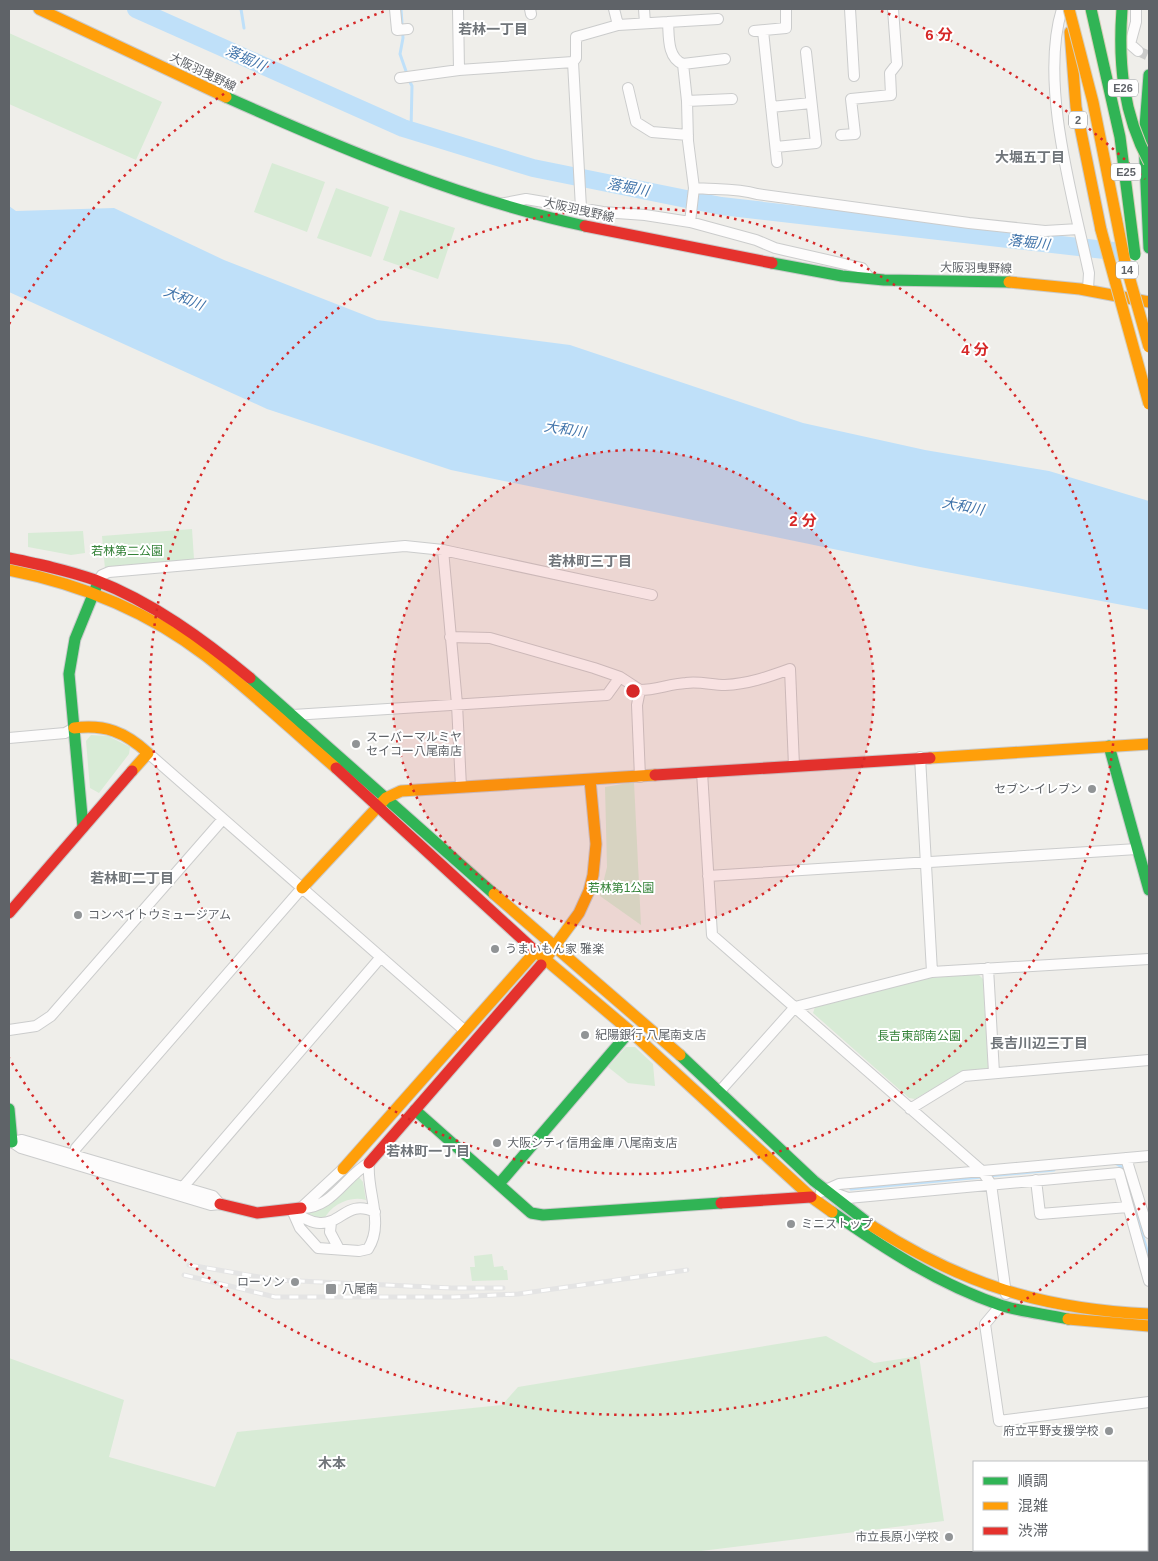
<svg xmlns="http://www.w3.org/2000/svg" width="1158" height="1561" font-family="Arial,'Noto Sans JP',sans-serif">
  <rect width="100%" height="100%" fill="#efeeea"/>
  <!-- green -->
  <path fill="#d8ebd6" d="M 9,33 L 162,102 L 136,160 L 9,104 Z
    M 272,163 L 325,182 L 307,232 L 254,212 Z
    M 336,188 L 389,207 L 371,257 L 317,238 Z
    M 400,210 L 455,228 L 438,279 L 383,260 Z
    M 192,529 L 194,559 L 105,569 L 102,536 Z
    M 83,531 L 85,553 L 71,555 L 28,547 L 28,533 Z
    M 91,735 L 108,736 L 130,747 L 129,754 L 99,793 L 90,788 L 86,741 Z
    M 634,782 L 641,925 L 600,896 L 607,867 L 605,787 Z
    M 978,974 L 983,979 L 988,1069 L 963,1071 L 915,1099 L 909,1098 L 813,1013 L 815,1007 L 930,978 Z
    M 626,1047 L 635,1047 L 653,1064 L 655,1086 L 628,1083 L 608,1067 Z
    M 358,1176 L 363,1182 L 366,1200 C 350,1195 331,1205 324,1219 L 318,1219 L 307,1213 L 316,1210 Z
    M 492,1254 L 494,1267 L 503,1266 L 504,1270 L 507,1270 L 508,1280 L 472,1281 L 470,1267 L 475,1267 L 474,1256 Z
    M 826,1336 L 874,1363 L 919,1356 L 944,1521 L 693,1552 L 9,1552 L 9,1358 L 124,1400 L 109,1457 L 215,1487 L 237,1432 L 502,1405 L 518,1387 Z"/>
  <!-- water -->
  <path fill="#bfe0f9" d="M 9,206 L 16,211 L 114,208 L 224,260 L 377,320 L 570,345 L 803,423 L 925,450 L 1049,471 L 1149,501 L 1149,610 L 920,567 L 451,470 L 267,409 L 9,292 Z"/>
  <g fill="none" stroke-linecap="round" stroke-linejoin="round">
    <!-- stream -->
    <path stroke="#bfe0f9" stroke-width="3" d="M 241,9 L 244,28
      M 401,9 L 403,38 L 400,54 L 407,74
      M 409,80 L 412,86 L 411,130
      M 1115,1163 L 1122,1167 L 1149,1257
      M 988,1176 L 1054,1170
      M 851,1189 L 982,1177"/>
    <!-- river -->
    <path stroke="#bfe0f9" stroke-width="18" d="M 136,9 L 403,128 L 533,168 L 721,206 L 1122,252"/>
    <!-- street-tunnel -->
    <path stroke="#cbcbca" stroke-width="10" stroke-dasharray="10 5" stroke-linecap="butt" d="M 1138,51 L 1149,56"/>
    <defs>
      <path id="street" d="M 395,9 L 397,30 L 408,29
        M 458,9 L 459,70
        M 530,9 L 531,14
        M 614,9 L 618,25
        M 644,9 L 645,23
        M 850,9 L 854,76
        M 1062,9 C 1039,83 1073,198 1089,273 L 1088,289
        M 1136,9 L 1136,22 L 1130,44 L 1138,51
        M 668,22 C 669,36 667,58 683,64 L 687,101 L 688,141 L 694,188 L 690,222
        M 754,31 L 786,28 L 786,9
        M 763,31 L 777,162
        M 573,62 L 581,208
        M 683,64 L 725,59
        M 400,78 L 459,70 L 573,62 L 576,58 L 576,37 L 618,25 L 718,19
        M 628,88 L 636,122 L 652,132 L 688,135
        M 687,101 L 732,99
        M 771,107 L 811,103
        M 841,135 L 855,134 L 851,99 L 891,95 L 890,73 L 897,64 L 893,9
        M 776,147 L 816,143 L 806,52
        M 694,188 C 716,190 736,188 757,194 L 969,223 L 1045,231 L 1079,229
        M 500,204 L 526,199 L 603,212 L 645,215 L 690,222 L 756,240 L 775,248 L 862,268 L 870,279
        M 443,550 L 457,704 L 461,787
        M 98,582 L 102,575 L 109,572 L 405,546 L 443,550 L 652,595
        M 450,637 L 490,638 L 594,668 L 620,677 L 640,690
        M 293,715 L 607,695 L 620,677
        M 9,738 L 65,733 L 74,728
        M 148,753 L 464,1030
        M 920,757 L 932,972
        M 702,772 L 712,935 L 982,1171 L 991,1184 L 1006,1294
        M 640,777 L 637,705 L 640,690 C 656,690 669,684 686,683 C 699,681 712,685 725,685 C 748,684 768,677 790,669 L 794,766
        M 708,876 L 1137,849
        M 988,968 L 994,1073
        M 9,1030 L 36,1026 L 51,1016 L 223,819
        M 720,1091 L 795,1007 L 932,972 L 1149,959
        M 910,1109 L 964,1076 L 1149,1060
        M 12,1142 L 22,1140 L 213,1196 L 220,1204
        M 12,1142 L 21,1148 L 211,1205 L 220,1204
        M 1126,1158 L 1149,1233
        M 72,1163 L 76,1148 L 302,888
        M 1036,1180 L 1040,1214 L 1128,1207
        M 183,1187 L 381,957
        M 821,1192 L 839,1184 L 1149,1156
        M 834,1193 L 848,1198 L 1119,1173 L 1149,1281
        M 301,1208 C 332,1209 345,1176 369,1163
        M 301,1208 L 343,1169
        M 292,1210 L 300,1228 L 318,1248 L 359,1251 L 368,1249 C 385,1223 366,1191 369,1163
        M 292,1210 C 301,1216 310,1223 320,1223 C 342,1224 347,1199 375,1212
        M 331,1222 L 330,1232 L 339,1249
        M 1001,1305 L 985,1324 L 999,1421 L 1149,1402"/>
      <path id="fast" d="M 1149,75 L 1144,140 L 1149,248
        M 226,97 C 342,149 461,199 585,226
        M 772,263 L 842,276 L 884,280 L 1009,282
        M 250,678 L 494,894
        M 1109,746 L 1149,890
        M 83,827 L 69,674 L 75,639 L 97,585
        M 680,1055 L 814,1181 L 872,1226
        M 9,1109 L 12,1142 L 9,1141
        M 415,1110 L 531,1213 L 543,1215 L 721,1203
        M 499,1184 L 630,1031
        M 832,1212 C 885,1249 939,1284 1000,1305 C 1021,1312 1046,1314 1068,1319"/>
      <path id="slow" d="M 39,9 L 226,97
        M 1070,32 L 1076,107 L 1101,230
        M 1009,282 L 1080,289 L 1149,302
        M 9,570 C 80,584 149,612 206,656 C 251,691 293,731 336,768
        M 74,728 C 105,724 125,732 148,753 L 132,771
        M 930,758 L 1149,744
        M 302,888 L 386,798 L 401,791 L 655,775
        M 494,894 L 680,1055
        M 533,949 L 630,1031 L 811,1197 L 832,1212
        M 541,965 L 579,913 L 589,891 L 593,875 L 596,844 L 590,780
        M 343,1169 L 536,951 L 544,948
        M 872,1226 C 962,1284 1042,1309 1149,1314
        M 1068,1319 L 1149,1326"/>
      <path id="jam" d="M 585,226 L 772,263
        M 9,558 C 38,564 67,570 95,580 C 152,602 203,639 250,678
        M 336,768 L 533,949
        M 655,775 L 930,758
        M 9,913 L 132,771
        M 369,1163 L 541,965
        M 721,1203 L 811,1197
        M 220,1204 L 257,1213 L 301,1208"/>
    </defs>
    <!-- street casing -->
    <use href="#street" stroke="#cbcccc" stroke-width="12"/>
    <!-- fast casing -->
    <use href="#fast" stroke="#cacacb" stroke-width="13"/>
    <!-- slow casing -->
    <use href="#slow" stroke="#cacacb" stroke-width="13"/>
    <!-- jam casing -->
    <use href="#jam" stroke="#cacacb" stroke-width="13"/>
    <!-- street -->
    <use href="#street" stroke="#fdfcfc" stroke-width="10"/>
    <!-- fast -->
    <use href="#fast" stroke="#30b455" stroke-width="11"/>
    <!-- slow -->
    <use href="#slow" stroke="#ff9f0a" stroke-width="11"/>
    <!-- jam -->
    <use href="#jam" stroke="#e5322d" stroke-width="11"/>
    <defs>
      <path id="rail" d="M 189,1265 L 277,1280 L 452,1288 L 503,1288
        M 184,1275 L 275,1297 L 453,1297 L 518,1294 L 687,1270"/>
    </defs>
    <!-- rail casing -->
    <use href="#rail" stroke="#e4e4e4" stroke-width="5"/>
    <!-- rail -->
    <use href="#rail" stroke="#fff" stroke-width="3" stroke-dasharray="9" stroke-linecap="butt"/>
    <defs>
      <path id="fast-bridge" d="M 1091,9 L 1120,137 L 1135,255
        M 1122,9 C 1118,63 1123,114 1149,162"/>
      <path id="slow-bridge" d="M 1069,9 L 1093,102 L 1125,262 L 1149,347
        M 1101,230 L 1149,404"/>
    </defs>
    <!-- fast-bridge casing -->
    <use href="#fast-bridge" stroke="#d7ceb8" stroke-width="13" stroke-linecap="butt"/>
    <!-- slow-bridge casing -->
    <use href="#slow-bridge" stroke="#d7ceb8" stroke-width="13" stroke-linecap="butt"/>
    <!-- fast-bridge -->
    <use href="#fast-bridge" stroke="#30b455" stroke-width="11"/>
    <!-- slow-bridge -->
    <use href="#slow-bridge" stroke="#ff9f0a" stroke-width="11"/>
  </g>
  <!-- distance rings -->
  <circle cx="633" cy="691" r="241" fill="#d62828" fill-opacity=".12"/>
  <g fill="none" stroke="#d62828" stroke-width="2.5" stroke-dasharray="2.5 5">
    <circle cx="633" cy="691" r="241"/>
    <circle cx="633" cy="691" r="483"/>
    <path d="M1145 1203A724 724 0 0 1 9 1058M9 324A724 724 0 0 1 385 11M881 11A724 724 0 0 1 1145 179"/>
  </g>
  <!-- markers -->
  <g fill="#919496" stroke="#fff" stroke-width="2">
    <circle cx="356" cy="744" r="5"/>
    <circle cx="1092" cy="789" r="5"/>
    <circle cx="78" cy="915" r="5"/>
    <circle cx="495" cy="949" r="5"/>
    <circle cx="585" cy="1035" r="5"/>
    <circle cx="497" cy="1143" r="5"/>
    <circle cx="791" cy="1224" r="5"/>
    <circle cx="295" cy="1282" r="5"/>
    <rect x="325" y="1283" width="12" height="12" rx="2.5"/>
    <circle cx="1109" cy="1431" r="5"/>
    <circle cx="949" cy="1537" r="5"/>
  </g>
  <g text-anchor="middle" stroke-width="4" stroke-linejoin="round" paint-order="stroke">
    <!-- shield labels -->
    <g fill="#fff" stroke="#8f9295" stroke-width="1">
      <rect x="1108" y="79.5" width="30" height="17" rx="4"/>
      <rect x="1069" y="111.5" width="18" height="17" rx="4"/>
      <rect x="1111" y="163.5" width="30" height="17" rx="4"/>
      <rect x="1116" y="261.5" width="22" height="17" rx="4"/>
    </g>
    <g font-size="11" font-weight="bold" fill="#5f6368">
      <text x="1123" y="92">E26</text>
      <text x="1078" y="124">2</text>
      <text x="1126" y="176">E25</text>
      <text x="1127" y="274">14</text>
    </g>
    <!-- street labels -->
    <g font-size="12" fill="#5f6368" stroke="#fff">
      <text transform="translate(203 72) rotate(26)" y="4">大阪羽曳野線</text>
      <text transform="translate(579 210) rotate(13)" y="4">大阪羽曳野線</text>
      <text transform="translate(976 268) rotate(1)" y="4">大阪羽曳野線</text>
    </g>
    <!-- park labels -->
    <g font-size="12" fill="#348238" stroke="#fff">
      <text x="127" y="555">若林第二公園</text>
      <text x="621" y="892">若林第1公園</text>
      <text x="919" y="1040">長吉東部南公園</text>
    </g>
    <!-- poi labels -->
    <g font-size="12" fill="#5f6368" stroke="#fff" text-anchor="start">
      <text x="366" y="741">スーバーマルミヤ<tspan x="366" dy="14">セイコー八尾南店</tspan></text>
      <text x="1082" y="793" text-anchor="end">セブン-イレブン</text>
      <text x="88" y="919">コンペイトウミュージアム</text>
      <text x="505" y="953">うまいもん家 雅楽</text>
      <text x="595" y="1039">紀陽銀行 八尾南支店</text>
      <text x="507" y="1147">大阪シティ信用金庫 八尾南支店</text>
      <text x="801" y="1228">ミニストップ</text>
      <text x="285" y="1286" text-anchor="end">ローソン</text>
      <text x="342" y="1293">八尾南</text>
      <text x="1099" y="1435" text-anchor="end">府立平野支援学校</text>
      <text x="939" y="1541" text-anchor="end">市立長原小学校</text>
    </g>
    <!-- neighbourhood labels -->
    <g font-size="14" font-weight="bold" fill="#70757a" stroke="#fff">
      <text x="493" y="34">若林一丁目</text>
      <text x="1030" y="162">大堀五丁目</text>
      <text x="590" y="566">若林町三丁目</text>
      <text x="132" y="883">若林町二丁目</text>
      <text x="1039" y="1048">長吉川辺三丁目</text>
      <text x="428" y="1156">若林町一丁目</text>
      <text x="332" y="1468">木本</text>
    </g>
    <!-- water labels -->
    <g font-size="14" font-style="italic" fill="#4174aa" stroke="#fff">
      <text transform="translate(246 58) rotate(24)" y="5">落堀川</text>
      <text transform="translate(628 187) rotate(11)" y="5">落堀川</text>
      <text transform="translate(1029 242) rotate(7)" y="5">落堀川</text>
      <text transform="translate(184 298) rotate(22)" y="5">大和川</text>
      <text transform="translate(565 429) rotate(9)" y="5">大和川</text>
      <text transform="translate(963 506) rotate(11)" y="5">大和川</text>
    </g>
  </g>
  <circle cx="633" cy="691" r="8" fill="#d62828" stroke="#fff" stroke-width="2.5"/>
  <g font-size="15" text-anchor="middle" font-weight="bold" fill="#d62828" stroke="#fff" stroke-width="4" stroke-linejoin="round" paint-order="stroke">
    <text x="939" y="40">6 分</text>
    <text x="975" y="355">4 分</text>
    <text x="803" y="526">2 分</text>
  </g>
  <!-- border -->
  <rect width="1158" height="1561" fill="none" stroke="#5f6368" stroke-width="20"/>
  <!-- legend -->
  <rect x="973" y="1461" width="175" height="90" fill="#ffffff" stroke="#bfc1c3"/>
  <rect x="983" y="1477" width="25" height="8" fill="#30b455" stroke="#bfc1c3"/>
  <text x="1018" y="1486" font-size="15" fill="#5f6368">順調</text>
  <rect x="983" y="1502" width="25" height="8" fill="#ff9f0a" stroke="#bfc1c3"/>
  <text x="1018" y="1511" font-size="15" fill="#5f6368">混雑</text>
  <rect x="983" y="1527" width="25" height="8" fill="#e5322d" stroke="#bfc1c3"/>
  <text x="1018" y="1536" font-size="15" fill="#5f6368">渋滞</text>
</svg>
